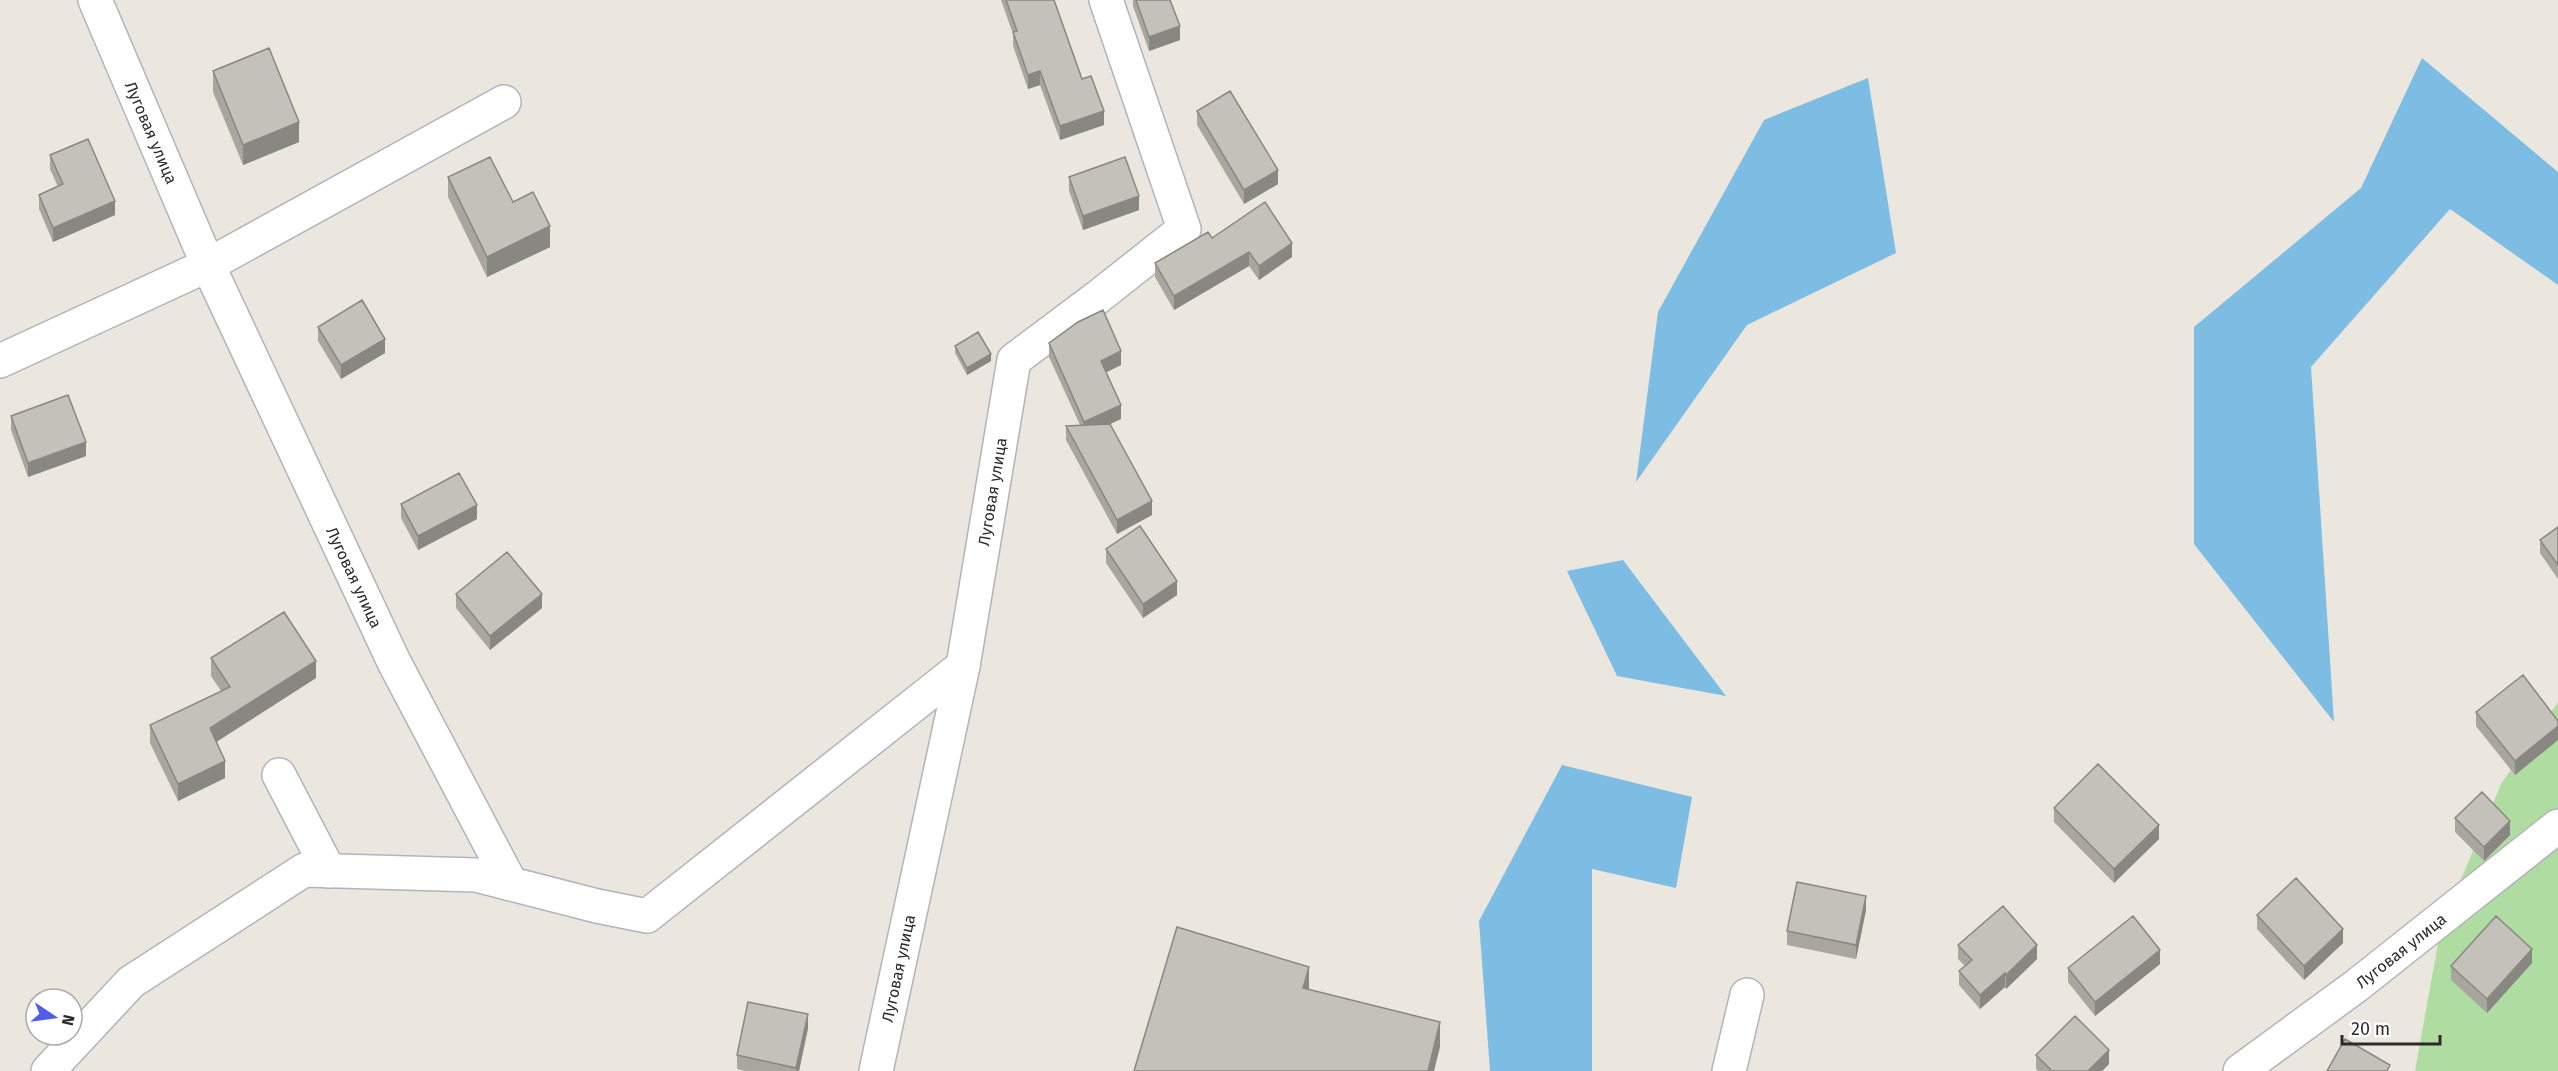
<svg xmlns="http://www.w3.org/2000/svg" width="2558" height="1071" font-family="'Fira Sans',sans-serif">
  <rect width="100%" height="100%" fill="#ebe7df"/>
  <!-- green -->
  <path fill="#afdca1" d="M 2558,702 L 2558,1071 L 2415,1071 L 2441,927 L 2501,784 Z"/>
  <!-- water -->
  <path fill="#7dbde3" d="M 2422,58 L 2558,172 L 2558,285 L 2450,209 L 2311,367 L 2334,722 L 2194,544 L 2194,327 L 2361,188 Z
    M 1868,78 L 1896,253 L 1747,325 L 1636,482 L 1658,312 L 1764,120 Z
    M 1623,560 L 1726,696 L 1617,676 L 1567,571 Z
    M 1562,765 L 1692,797 L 1676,888 L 1592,869 L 1592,1071 L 1490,1071 L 1479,921 Z"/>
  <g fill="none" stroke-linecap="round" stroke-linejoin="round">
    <defs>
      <g id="minor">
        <path id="s1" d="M 95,0 L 208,265 L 394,662 L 511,884"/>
        <path d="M 0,361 L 208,265 L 504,102"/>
        <path d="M 279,775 L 329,871"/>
        <path d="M 48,1071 L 131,982 L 304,870 L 476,875 L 597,906 L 647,916 L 963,666"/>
        <path id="s2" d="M 876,1071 L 963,666 L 1014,360 L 1098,297 L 1184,229 L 1106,0"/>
        <path d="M 1729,1071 L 1747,995"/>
        <path id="s3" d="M 2240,1071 L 2356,986 L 2558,826"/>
      </g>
    </defs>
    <!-- minor casing -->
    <use href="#minor" stroke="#b2b3bd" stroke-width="36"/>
    <!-- minor -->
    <use href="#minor" stroke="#fff" stroke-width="33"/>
  </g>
  <!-- wall -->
  <path fill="#a9a6a0" d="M 1001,0 L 1054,0 L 1082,79 L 1104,125 L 1060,140 L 1040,85 L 1028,89 L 1013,46 L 1013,34 Z
    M 1133,0 L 1170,0 L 1180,40 L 1149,51 L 1133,6 Z
    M 213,71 L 299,142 L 243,165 L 213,92 Z
    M 1197,111 L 1278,184 L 1244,204 L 1197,125 Z
    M 50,155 L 115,215 L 53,242 L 39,209 L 39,195 L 58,187 L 50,169 Z
    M 448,177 L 550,247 L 487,277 L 448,197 Z
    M 1069,177 L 1139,210 L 1083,230 L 1069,191 Z
    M 1212,238 L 1292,257 L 1259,280 L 1249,266 L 1174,310 L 1155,277 L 1155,263 Z
    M 318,327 L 385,353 L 341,379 L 318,341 Z
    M 1049,343 L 1121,365 L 1106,372 L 1121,419 L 1110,424 L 1152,515 L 1117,534 L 1066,440 L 1066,426 L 1080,425 L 1049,357 Z
    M 955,346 L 991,361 L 967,375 L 955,353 Z
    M 11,416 L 86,456 L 28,477 L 11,430 Z
    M 401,504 L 477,519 L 418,550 L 401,518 Z
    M 2558,527 L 2558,579 L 2540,553 L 2540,540 Z
    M 1106,549 L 1177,595 L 1143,618 L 1106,563 Z
    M 456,594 L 542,608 L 490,650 L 456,608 Z
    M 211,658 L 316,678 L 216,742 L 225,778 L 178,801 L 150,743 L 150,725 L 221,691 L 211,676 Z
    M 2476,712 L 2558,721 L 2558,740 L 2515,775 L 2476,726 Z
    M 2054,808 L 2159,839 L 2114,883 L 2054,822 Z
    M 2455,818 L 2510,835 L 2484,861 L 2455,832 Z
    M 1866,910 L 1856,959 L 1787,945 L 1787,931 Z
    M 2257,915 L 2343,943 L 2304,980 L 2257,929 Z
    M 1958,945 L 2037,959 L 2006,989 L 2005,987 L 1980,1009 L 1959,985 L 1959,971 L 1965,966 L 1958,959 Z
    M 2532,963 L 2487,1013 L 2451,980 L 2451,966 Z
    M 2160,964 L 2095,1016 L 2068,982 L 2068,968 Z
    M 808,1028 L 799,1071 L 745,1071 L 737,1069 L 737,1055 Z
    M 2036,1055 L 2109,1064 L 2102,1071 L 2038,1071 L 2036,1069 Z"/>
  <!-- shaded-wall -->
  <path fill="#898782" d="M 1180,26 L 1180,40 L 1149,51 L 1149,37 Z
    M 1040,71 L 1040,85 L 1028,89 L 1028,75 Z
    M 1104,111 L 1104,125 L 1060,140 L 1060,126 Z
    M 299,122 L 299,142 L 243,165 L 243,145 Z
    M 1278,170 L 1278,184 L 1244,204 L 1244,190 Z
    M 1139,196 L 1139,210 L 1083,230 L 1083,216 Z
    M 115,201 L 115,215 L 53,242 L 53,228 Z
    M 550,226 L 550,247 L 487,277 L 487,257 Z
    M 1292,243 L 1292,257 L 1259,280 L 1259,266 Z
    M 1249,252 L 1249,266 L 1174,310 L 1174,296 Z
    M 385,339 L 385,353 L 341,379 L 341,365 Z
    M 1121,351 L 1121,365 L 1101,375 L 1101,361 Z
    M 991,354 L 991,361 L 967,375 L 967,368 Z
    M 1121,405 L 1121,419 L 1084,436 L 1084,422 Z
    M 86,442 L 86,456 L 28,477 L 28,463 Z
    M 1152,501 L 1152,515 L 1117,534 L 1117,520 Z
    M 477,505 L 477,519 L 418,550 L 418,536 Z
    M 1177,581 L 1177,595 L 1143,618 L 1143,604 Z
    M 542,594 L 542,608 L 490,650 L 490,636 Z
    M 316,661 L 316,678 L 210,746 L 210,728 Z
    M 2558,726 L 2558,740 L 2515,775 L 2515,761 Z
    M 225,761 L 225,778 L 178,801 L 178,784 Z
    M 2510,821 L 2510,835 L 2484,861 L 2484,847 Z
    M 2159,825 L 2159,839 L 2114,883 L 2114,869 Z
    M 1866,896 L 1866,910 L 1856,959 L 1856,945 Z
    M 2343,929 L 2343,943 L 2304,980 L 2304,966 Z
    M 2037,945 L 2037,959 L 2006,989 L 2006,975 Z
    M 2532,949 L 2532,963 L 2487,1013 L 2487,999 Z
    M 2160,950 L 2160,964 L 2095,1016 L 2095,1002 Z
    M 1309,967 L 1309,991 L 1303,988 Z
    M 2005,973 L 2005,987 L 1980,1009 L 1980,995 Z
    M 808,1014 L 808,1028 L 799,1071 L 796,1071 Z
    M 1440,1022 L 1440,1047 L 1434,1071 L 1428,1071 Z
    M 2109,1050 L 2109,1064 L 2102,1071 L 2088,1071 Z"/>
  <!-- building -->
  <path fill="#c4c1ba" stroke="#898782" stroke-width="1.5" d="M 1006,0 L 1054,0 L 1082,79 L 1091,76 L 1104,111 L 1060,126 L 1040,71 L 1028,75 L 1013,32 L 1017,31 Z
    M 1136,0 L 1170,0 L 1180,26 L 1149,37 Z
    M 269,48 L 299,122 L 243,145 L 213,71 Z
    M 1230,91 L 1278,170 L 1244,190 L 1197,111 Z
    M 88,139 L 115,201 L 53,228 L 39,195 L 63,184 L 50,155 Z
    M 490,157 L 513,202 L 533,192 L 550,226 L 487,257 L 448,177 Z
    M 1125,157 L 1139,196 L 1083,216 L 1069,177 Z
    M 1265,202 L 1292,243 L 1259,266 L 1249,252 L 1174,296 L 1155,263 L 1208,232 L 1212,238 Z
    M 362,300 L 385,339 L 341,365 L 318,327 Z
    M 1103,310 L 1121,351 L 1101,361 L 1121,405 L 1084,422 L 1049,343 L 1078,322 Z
    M 978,332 L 991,354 L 967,368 L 955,346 Z
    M 68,395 L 86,442 L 28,463 L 11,416 Z
    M 1110,424 L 1152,501 L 1117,520 L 1066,426 Z
    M 459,473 L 477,505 L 418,536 L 401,504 Z
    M 1140,526 L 1177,581 L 1143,604 L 1106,549 Z
    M 2558,527 L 2558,565 L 2540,540 Z
    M 507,552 L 542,594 L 490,636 L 456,594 Z
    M 284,612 L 316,661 L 210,728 L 225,761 L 178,784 L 150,725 L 230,687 L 211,658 Z
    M 2523,675 L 2558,721 L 2558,726 L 2515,761 L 2476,712 Z
    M 2098,764 L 2159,825 L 2114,869 L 2054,808 Z
    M 2482,792 L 2510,821 L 2484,847 L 2455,818 Z
    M 2296,878 L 2343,929 L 2304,966 L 2257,915 Z
    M 1797,882 L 1866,896 L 1856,945 L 1787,931 Z
    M 2003,906 L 2037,945 L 2006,975 L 2005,973 L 1980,995 L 1959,971 L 1972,960 L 1958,945 Z
    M 2133,916 L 2160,950 L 2095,1002 L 2068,968 Z
    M 2496,916 L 2532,949 L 2487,999 L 2451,966 Z
    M 1177,927 L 1309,967 L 1303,988 L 1440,1022 L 1428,1071 L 1134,1071 Z
    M 748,1002 L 808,1014 L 796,1068 L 737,1055 Z
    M 2075,1016 L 2109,1050 L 2088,1071 L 2052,1071 L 2036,1055 Z
    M 2345,1039 L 2390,1065 L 2387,1071 L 2327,1071 Z"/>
  <g text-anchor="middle" stroke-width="4.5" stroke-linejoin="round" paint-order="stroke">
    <!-- street labels -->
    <g font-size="16" fill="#2b2b2b" stroke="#fff">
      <text dy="6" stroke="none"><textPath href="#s1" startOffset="144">Луговая улица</textPath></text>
      <text dy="6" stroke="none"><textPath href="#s2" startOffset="591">Луговая улица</textPath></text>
      <text dy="6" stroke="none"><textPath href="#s1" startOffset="633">Луговая улица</textPath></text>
      <text dy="6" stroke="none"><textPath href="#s3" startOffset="201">Луговая улица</textPath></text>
      <text dy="6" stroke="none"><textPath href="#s2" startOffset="105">Луговая улица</textPath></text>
    </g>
  </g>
  <!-- north arrow -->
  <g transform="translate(54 1017) rotate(103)"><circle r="28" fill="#ffffff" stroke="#aaaaaa" stroke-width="1.5"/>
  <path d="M0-4.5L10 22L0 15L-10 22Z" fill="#505de8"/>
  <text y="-9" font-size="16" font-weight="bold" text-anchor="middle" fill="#2b2b2b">N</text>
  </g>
  <!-- scale -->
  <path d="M2342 1035v9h98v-9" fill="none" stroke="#2b2b2b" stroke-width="3"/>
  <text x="2351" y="1035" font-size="18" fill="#2b2b2b" stroke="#ffffff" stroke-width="4.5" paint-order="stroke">20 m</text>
</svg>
